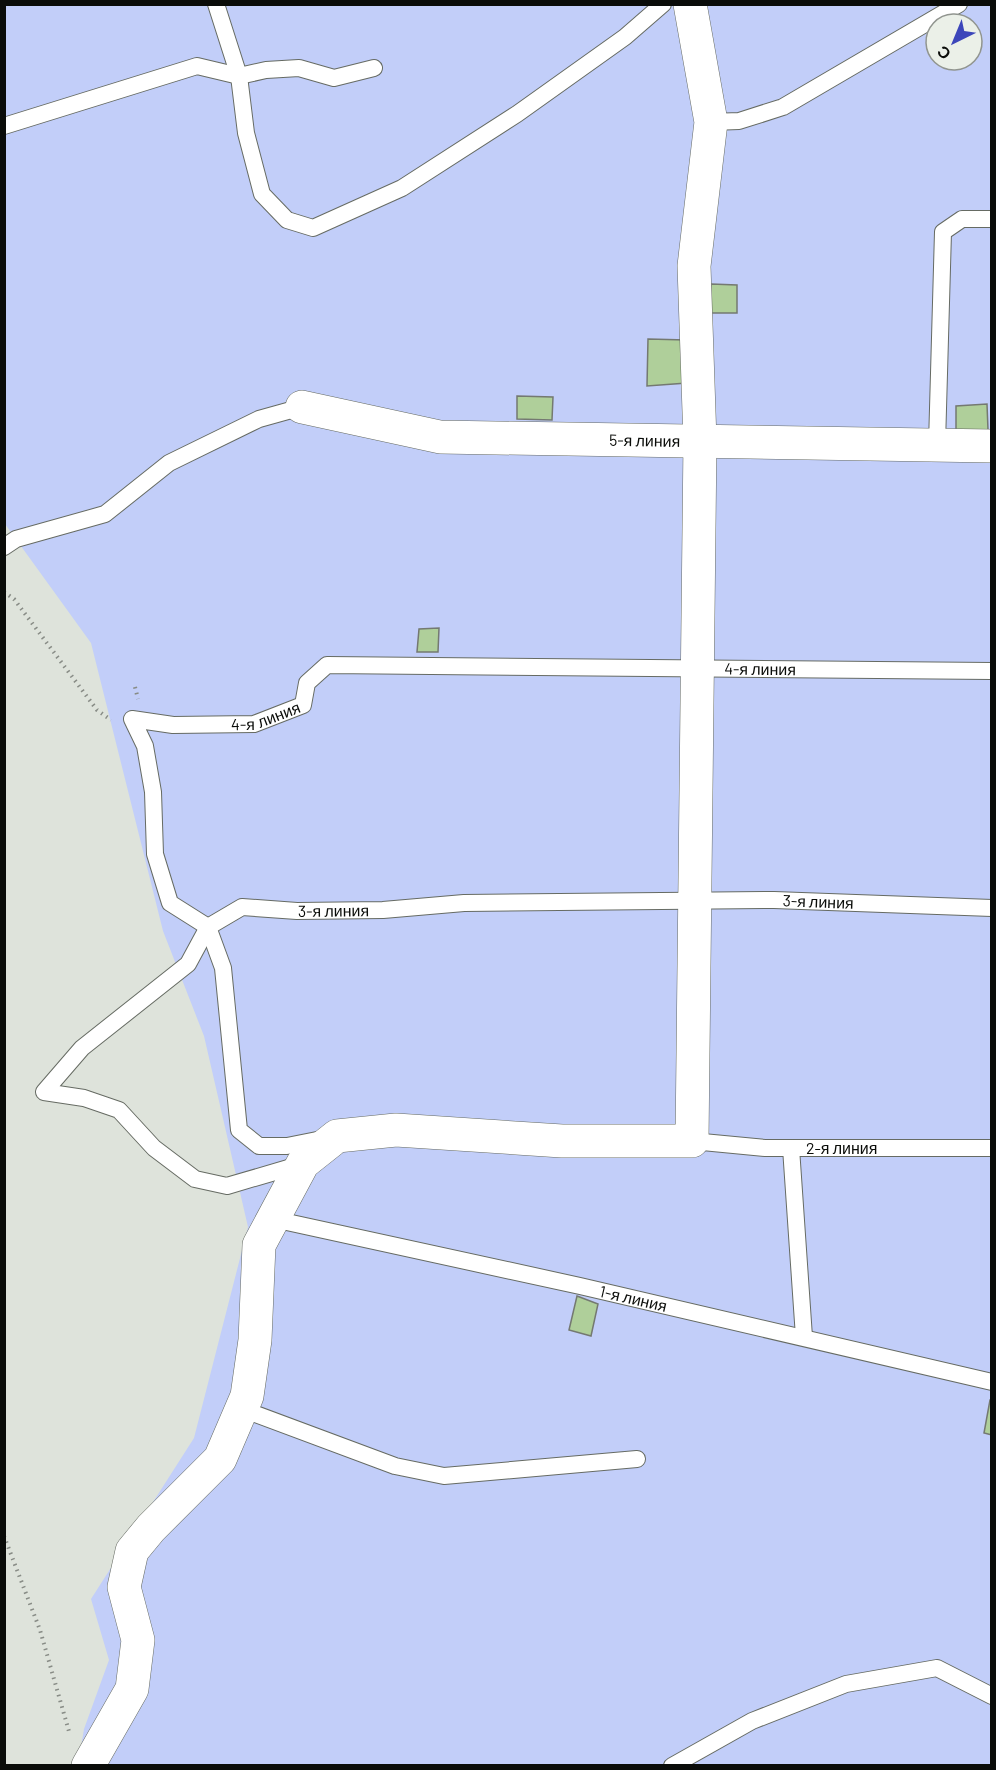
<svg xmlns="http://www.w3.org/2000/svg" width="996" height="1770" font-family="Barlow,sans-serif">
  <rect width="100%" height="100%" fill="#dee3db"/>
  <!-- green -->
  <path fill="#c2cef9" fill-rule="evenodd" d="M 4,5 L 991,5 L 991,1765 L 78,1765 L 84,1729 L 109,1660 L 91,1599 L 194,1438 L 248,1227 L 204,1036 L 163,931 L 91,643 L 5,524 ZM 936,24 L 972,24 L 972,60 L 936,60 Z"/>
  <!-- building -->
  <path fill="#afcf9a" stroke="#747971" stroke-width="1.5" d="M 711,284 L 737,285 L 737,313 L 710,313 Z
    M 648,339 L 686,340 L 687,383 L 647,386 Z
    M 517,396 L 553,397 L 552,420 L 517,419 Z
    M 987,404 L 988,430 L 956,431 L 956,406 Z
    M 439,628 L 438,652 L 417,652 L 419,629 Z
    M 577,1296 L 598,1304 L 591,1336 L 569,1330 Z
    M 990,1400 L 992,1400 L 992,1435 L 984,1433 Z"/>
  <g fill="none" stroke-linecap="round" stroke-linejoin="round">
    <defs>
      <g id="service">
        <path d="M 216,4 L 239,76 L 246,133 L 262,194 L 287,220 L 313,228 L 402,188 L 517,114 L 625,37 L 663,4"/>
        <path d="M 711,122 L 739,121 L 783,107 L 959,4"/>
        <path d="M 4,126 L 197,66 L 239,76 L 266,70 L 299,68 L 334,78 L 374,68"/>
        <path d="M 937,444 L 943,232 L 962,219 L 992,219"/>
        <path d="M 4,547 L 16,539 L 105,514 L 169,463 L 259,419 L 302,407"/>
        <path id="s1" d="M 322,1139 L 287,1146 L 259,1146 L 239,1130 L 223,968 L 208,927 L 170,903 L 155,854 L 153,792 L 145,746 L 132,719 L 173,725 L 254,724 L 303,705 L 307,683 L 327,665 L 992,671"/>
        <path id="s2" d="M 692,1141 L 765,1148 L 992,1148"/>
        <path d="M 791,1148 L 804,1337"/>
        <path id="s3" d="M 302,1164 L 227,1186 L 195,1179 L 154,1148 L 119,1110 L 84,1098 L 44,1092 L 82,1048 L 188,964 L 208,927 L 242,907 L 297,911 L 383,910 L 464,903 L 774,900 L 992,908"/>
        <path id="s4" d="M 273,1219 L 580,1286 L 992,1382"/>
        <path d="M 242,1409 L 395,1466 L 444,1476 L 637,1459"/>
        <path d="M 672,1766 L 752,1721 L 846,1684 L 937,1668 L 992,1696"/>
      </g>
      <g id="minor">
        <path id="s5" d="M 302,407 L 440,437 L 992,446"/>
        <path d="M 88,1766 L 132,1689 L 138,1640 L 124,1587 L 132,1551 L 151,1528 L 220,1459 L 247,1396 L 255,1340 L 259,1245 L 303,1163 L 337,1136 L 396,1130 L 562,1141 L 692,1141 L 700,441 L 694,266 L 711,122 L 690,4"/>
      </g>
    </defs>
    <!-- service casing -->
    <use href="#service" stroke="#666b63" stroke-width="18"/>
    <!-- minor casing -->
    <use href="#minor" stroke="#666b63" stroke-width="34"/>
    <!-- path -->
    <path stroke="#888c86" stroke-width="4" stroke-dasharray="1.5 4.5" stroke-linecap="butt" d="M 4,592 L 14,599 L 97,710 L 111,720
      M 135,687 L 138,699
      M 4,1536 L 40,1630 L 70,1735"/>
    <!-- service -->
    <use href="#service" stroke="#fff" stroke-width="16"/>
    <!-- minor -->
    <use href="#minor" stroke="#fff" stroke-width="33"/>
  </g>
  <g text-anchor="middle" stroke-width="5" stroke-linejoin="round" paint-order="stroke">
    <!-- street labels -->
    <g font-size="16" fill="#0a0c09" stroke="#ebf0e8">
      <text dy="6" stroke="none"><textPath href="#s5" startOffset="346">5-я линия</textPath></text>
      <text dy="6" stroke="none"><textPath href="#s1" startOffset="1188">4-я линия</textPath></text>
      <text dy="6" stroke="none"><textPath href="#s1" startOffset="666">4-я линия</textPath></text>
      <text dy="6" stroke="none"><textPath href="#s3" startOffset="1143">3-я линия</textPath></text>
      <text dy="6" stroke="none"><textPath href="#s3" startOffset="658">3-я линия</textPath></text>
      <text dy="6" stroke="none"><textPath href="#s2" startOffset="150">2-я линия</textPath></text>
      <text dy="6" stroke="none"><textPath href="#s4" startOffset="369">1-я линия</textPath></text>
    </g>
  </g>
  <!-- border -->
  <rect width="996" height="1770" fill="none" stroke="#0a0c09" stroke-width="12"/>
  <!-- north arrow -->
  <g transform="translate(954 42) rotate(223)"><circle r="28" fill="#ebf0e8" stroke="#91958f" stroke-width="1.5"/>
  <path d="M0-4.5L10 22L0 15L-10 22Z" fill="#3c46ba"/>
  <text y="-9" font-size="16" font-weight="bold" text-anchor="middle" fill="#0a0c09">С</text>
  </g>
</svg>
